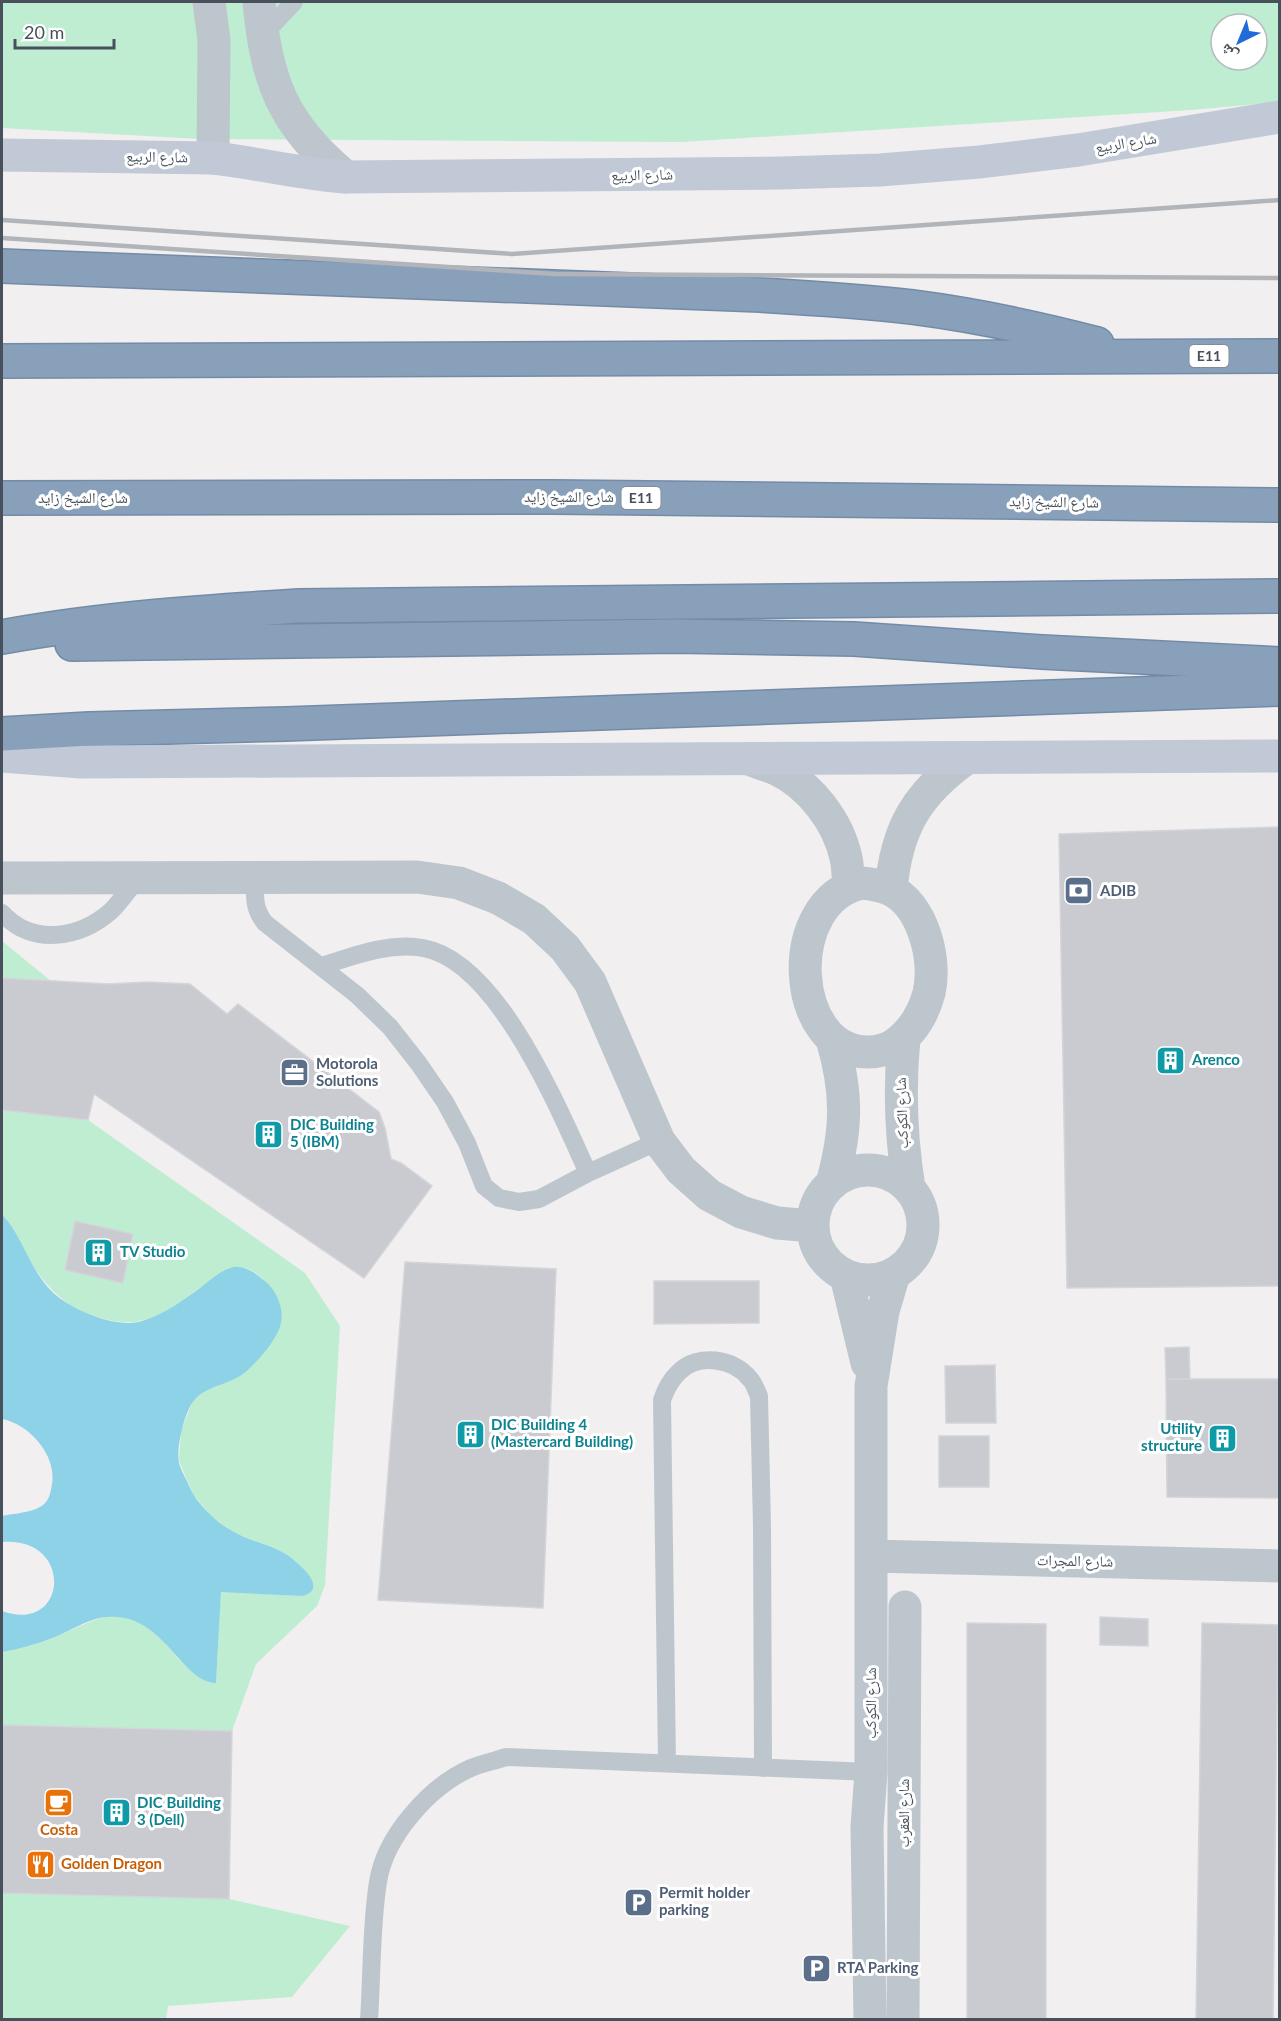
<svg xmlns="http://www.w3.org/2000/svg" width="1281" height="2021" font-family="Lato,'Noto Naskh Arabic',sans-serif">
  <rect width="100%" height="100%" fill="#f1efef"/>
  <!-- green -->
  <path fill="#bfedd2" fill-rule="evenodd" d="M 2,2 L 1279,2 L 1279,102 L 1191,110 L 682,142 L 200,139 L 2,128 ZM 1221,24 L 1257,24 L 1257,60 L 1221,60 Z
    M 2,941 L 51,981 L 2,978 Z
    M 2,1110 L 88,1120 L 305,1273 L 340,1326 L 325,1585 L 317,1606 L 256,1664 L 232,1731 L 2,1725 L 2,1652 C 20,1649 37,1644 55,1637 C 90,1624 112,1603 149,1628 C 165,1639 174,1657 188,1668 C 196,1674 207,1678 216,1683 L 221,1591 L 302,1596 L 285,1554 L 233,1532 L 211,1516 L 193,1494 L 179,1461 L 181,1431 L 192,1403 L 205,1390 L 226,1382 L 280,1304 C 272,1289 255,1262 233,1268 C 220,1271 209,1282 198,1289 C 164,1314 141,1331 98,1317 C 91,1315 83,1313 77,1309 C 58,1298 44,1283 32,1264 C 21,1248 15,1229 2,1214 Z
    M 2,1893 L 229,1899 L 350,1926 L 292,1997 L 168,2006 L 166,2019 L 2,2020 Z"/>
  <!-- water -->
  <path fill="#8ed2e8" d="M 2,1214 C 24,1238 31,1275 57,1296 C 77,1312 120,1330 145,1320 C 164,1314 180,1302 196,1291 C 207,1283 220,1270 234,1267 C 246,1265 258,1275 266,1282 C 277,1291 284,1309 281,1323 C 278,1339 254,1367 240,1376 C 224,1386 205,1386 193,1402 C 184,1414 176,1448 179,1463 C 181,1471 187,1480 190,1488 C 198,1505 217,1523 234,1532 C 250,1541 268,1544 284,1553 C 297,1561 331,1589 302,1596 L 221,1592 L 216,1683 C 182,1682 165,1619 116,1617 C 93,1615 75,1629 55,1637 C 37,1644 20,1649 2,1652 L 2,1611 C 68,1635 75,1536 2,1542 L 2,1516 C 15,1513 37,1513 46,1502 C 50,1497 51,1490 52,1484 C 57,1455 29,1424 2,1419 Z"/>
  <!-- building -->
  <path fill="#c9cbd1" stroke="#d3d5da" stroke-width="1.5" d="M 1280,827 L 1280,1286 L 1067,1288 L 1059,834 Z
    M 2,978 L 108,984 L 147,982 L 190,984 L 227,1014 L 238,1004 L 379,1112 L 385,1128 L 391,1159 L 401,1163 L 432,1186 L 364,1278 L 94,1094 L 88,1120 L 2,1110 Z
    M 75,1221 L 133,1234 L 123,1283 L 65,1270 Z
    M 405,1262 L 556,1269 L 543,1608 L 378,1600 Z
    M 654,1281 L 759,1281 L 759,1323 L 654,1324 Z
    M 1189,1347 L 1190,1379 L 1166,1379 L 1165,1348 Z
    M 995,1365 L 996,1423 L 946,1423 L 945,1366 Z
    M 1166,1379 L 1280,1379 L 1280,1498 L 1167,1497 Z
    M 939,1436 L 989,1436 L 989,1487 L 939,1487 Z
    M 1100,1617 L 1148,1619 L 1148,1646 L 1100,1645 Z
    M 967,1623 L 1046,1624 L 1046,2020 L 967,2020 Z
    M 1202,1623 L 1278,1625 L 1273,2020 L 1196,2020 Z
    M 2,1725 L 232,1731 L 229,1899 L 2,1893 Z"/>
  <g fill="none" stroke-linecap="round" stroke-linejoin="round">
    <defs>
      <path id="highway" d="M 2,266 L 760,295 C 811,298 861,301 912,307 C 974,315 1036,328 1097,344
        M 2,361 L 1280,356
        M 2,498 L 554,497 L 1280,505
        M 2,637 C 100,619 200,612 299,606 L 1280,596
        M 72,644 L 675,636 L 854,639 L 1042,652 L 1280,664
        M 2,734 L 89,729 L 286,724 L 1280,689"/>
    </defs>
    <!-- highway casing -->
    <use href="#highway" stroke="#748ba7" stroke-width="36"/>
    <!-- lane -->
    <path stroke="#bec6cd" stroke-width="18" d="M 262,36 L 294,2
      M 255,878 C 255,896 253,908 265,923 L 357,995 L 390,1027 L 419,1064 L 445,1102 L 467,1143 L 484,1186 L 499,1198 L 519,1202 L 539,1199 L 588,1173 L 659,1141
      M 2,913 C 32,946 79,939 111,911 C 121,901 129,889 138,878
      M 321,966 C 354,956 388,942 423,948 C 498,961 559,1110 588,1173
      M 667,1763 L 662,1400 C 666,1389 670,1380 679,1372 C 698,1353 734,1358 750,1379 C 754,1383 756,1390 759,1396 L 762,1526 L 763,1768
      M 369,2020 C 372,1975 371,1925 378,1882 C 385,1836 430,1786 471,1768 C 482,1763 495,1761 506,1757 L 871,1772"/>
    <!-- street -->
    <path stroke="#bec6cd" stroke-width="33" d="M 209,2 L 214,40 L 213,158
      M 259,2 C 266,81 283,125 346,177
      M 749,759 C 758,763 767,765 776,769 C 810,785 838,821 846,858 C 848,867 848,877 849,886
      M 2,878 L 417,877 L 459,883 L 498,898 L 534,919 L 565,948 L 590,982 L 659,1141 L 681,1170 L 709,1195 L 741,1212 L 777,1223 L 813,1226
      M 862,883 C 872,884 880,885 889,889 C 923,904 937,960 929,993 C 923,1015 913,1032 894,1045 C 886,1050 877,1052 868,1052 C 791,1053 780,901 862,883 Z
      M 891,890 C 896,829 917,793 967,758
      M 904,1038 C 899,1089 901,1138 909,1188
      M 832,1039 C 848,1094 847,1129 832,1184
      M813 1225a55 55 0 1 1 110 0a55 55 0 1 1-110 0Z
      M 846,1276 L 867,1363
      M 871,1556 L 1280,1566
      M 870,2020 L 867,1827 L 871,1772 L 871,1386 L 883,1311 L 894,1274
      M 903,2020 L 905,1607"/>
    <!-- secondary -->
    <path stroke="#c0c9d5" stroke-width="33" d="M 2,155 L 213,158 C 258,163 301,174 346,177 L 781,173 L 880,170 L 979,162 L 1078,150 L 1280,117
      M 2,756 L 81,762 L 1280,756"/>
    <!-- highway -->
    <use href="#highway" stroke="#89a0bb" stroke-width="33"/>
    <!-- rail -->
    <path stroke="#b1b4b9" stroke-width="4.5" d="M 2,220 L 512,254 L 1280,200
      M 2,238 L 555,274 L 1280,278"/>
  </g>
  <!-- icons -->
  <defs>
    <symbol id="bank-square" viewBox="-11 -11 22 22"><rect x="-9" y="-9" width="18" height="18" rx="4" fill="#5c6f8a" stroke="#fff"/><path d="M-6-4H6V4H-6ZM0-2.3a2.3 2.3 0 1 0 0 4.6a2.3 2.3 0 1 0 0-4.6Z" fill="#fff"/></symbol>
    <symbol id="building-square" viewBox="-11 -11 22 22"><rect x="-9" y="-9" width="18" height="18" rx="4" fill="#0f9aa8" stroke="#fff"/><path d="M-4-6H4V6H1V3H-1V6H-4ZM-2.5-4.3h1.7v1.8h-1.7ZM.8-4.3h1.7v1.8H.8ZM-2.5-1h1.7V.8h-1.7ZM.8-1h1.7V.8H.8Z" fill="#fff"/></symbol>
    <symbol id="office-square" viewBox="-11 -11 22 22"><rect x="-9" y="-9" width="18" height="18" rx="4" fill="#5c6f8a" stroke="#fff"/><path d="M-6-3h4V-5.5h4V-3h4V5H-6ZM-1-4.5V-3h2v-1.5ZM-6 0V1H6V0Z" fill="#fff"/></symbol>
    <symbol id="cafe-square" viewBox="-11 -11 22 22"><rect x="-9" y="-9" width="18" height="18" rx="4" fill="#e8710a" stroke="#fff"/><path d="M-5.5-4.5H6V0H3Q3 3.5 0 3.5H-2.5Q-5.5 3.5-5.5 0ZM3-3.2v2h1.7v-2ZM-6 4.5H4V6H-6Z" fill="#fff"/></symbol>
    <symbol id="restaurant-square" viewBox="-11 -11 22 22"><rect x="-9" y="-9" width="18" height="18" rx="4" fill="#e8710a" stroke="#fff"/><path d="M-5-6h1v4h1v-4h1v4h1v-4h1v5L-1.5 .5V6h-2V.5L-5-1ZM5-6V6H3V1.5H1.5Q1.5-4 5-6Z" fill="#fff"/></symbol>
    <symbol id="parking-square" viewBox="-11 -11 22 22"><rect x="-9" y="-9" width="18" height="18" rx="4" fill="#5c6f8a" stroke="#fff"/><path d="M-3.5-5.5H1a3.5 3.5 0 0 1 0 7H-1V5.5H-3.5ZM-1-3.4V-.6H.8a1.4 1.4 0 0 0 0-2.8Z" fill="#fff"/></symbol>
  </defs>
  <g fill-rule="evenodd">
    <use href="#bank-square" x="1062" y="874" width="33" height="33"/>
    <use href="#building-square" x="1154" y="1044" width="33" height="33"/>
    <use href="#office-square" x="278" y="1056" width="33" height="33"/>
    <use href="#building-square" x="252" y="1118" width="33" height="33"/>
    <use href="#building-square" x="82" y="1236" width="33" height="33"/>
    <use href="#building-square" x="454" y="1418" width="33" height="33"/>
    <use href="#building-square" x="1206" y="1422" width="33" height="33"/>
    <use href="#cafe-square" x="42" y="1786" width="33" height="33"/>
    <use href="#building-square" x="100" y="1796" width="33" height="33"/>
    <use href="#restaurant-square" x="24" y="1848" width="33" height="33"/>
    <use href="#parking-square" x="622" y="1886" width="33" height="33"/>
    <use href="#parking-square" x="800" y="1952" width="33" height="33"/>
  </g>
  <g text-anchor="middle" stroke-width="6" stroke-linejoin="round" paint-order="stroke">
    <!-- shield labels -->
    <g fill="#fff" stroke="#7f858c" stroke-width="1.5">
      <rect x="1189.5" y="345" width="39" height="22" rx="4.5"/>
      <rect x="621.5" y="487" width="39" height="22" rx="4.5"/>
    </g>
    <g font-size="14" font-weight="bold" fill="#48515b">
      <text x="1209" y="361">E11</text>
      <text x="641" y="503">E11</text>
    </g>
    <!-- street labels -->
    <g font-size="15" fill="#48515b" stroke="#fff">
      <text transform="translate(1126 143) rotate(-9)" y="5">شارع الربيع</text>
      <text transform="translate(157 157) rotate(1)" y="5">شارع الربيع</text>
      <text transform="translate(642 175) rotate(-1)" y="5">شارع الربيع</text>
      <text x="569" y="502">شارع الشيخ زايد</text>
      <text x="83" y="503">شارع الشيخ زايد</text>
      <text transform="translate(1054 502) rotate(1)" y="5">شارع الشيخ زايد</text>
      <text transform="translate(902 1113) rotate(-92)" y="5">شارع الكوكب</text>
      <text transform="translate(1075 1561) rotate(1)" y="5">شارع المجرات</text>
      <text transform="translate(871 1703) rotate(-90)" y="5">شارع الكوكب</text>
      <text transform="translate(904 1813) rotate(-90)" y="5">شارع العقرب</text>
    </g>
    <!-- service labels -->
    <g font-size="15" font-weight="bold" fill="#4e5e75" stroke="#fff" text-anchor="start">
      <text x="1100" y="896">ADIB</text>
      <text x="316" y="1069">Motorola<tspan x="316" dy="17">Solutions</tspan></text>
      <text x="659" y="1898">Permit holder<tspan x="659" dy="17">parking</tspan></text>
      <text x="837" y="1973">RTA Parking</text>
    </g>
    <!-- culture labels -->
    <g font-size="15" font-weight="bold" fill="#0d838f" stroke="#fff" text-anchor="start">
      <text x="1192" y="1065">Arenco</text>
      <text x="290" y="1130">DIC Building<tspan x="290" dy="17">5 (IBM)</tspan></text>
      <text x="120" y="1257">TV Studio</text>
      <text x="491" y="1430">DIC Building 4<tspan x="491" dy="17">(Mastercard Building)</tspan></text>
      <text x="1202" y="1434" text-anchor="end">Utility<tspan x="1202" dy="17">structure</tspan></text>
      <text x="137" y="1808">DIC Building<tspan x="137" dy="17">3 (Dell)</tspan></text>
    </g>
    <!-- food labels -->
    <g font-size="15" font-weight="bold" fill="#c56008" stroke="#fff">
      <text x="59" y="1835">Costa</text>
      <text x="61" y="1869" text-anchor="start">Golden Dragon</text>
    </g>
  </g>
  <!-- border -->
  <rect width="1281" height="2021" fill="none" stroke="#48515b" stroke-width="6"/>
  <!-- north arrow -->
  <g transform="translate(1239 42) rotate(223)"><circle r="28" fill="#ffffff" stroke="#b6b9bd" stroke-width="1.5"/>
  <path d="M0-4.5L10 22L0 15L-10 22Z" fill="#216bd9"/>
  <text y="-9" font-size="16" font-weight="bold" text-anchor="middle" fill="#48515b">ش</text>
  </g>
  <!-- scale -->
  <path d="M15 39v9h99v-9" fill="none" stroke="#48515b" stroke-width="3"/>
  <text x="24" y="39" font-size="18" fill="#48515b" stroke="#ffffff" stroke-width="4.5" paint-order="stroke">20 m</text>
</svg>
